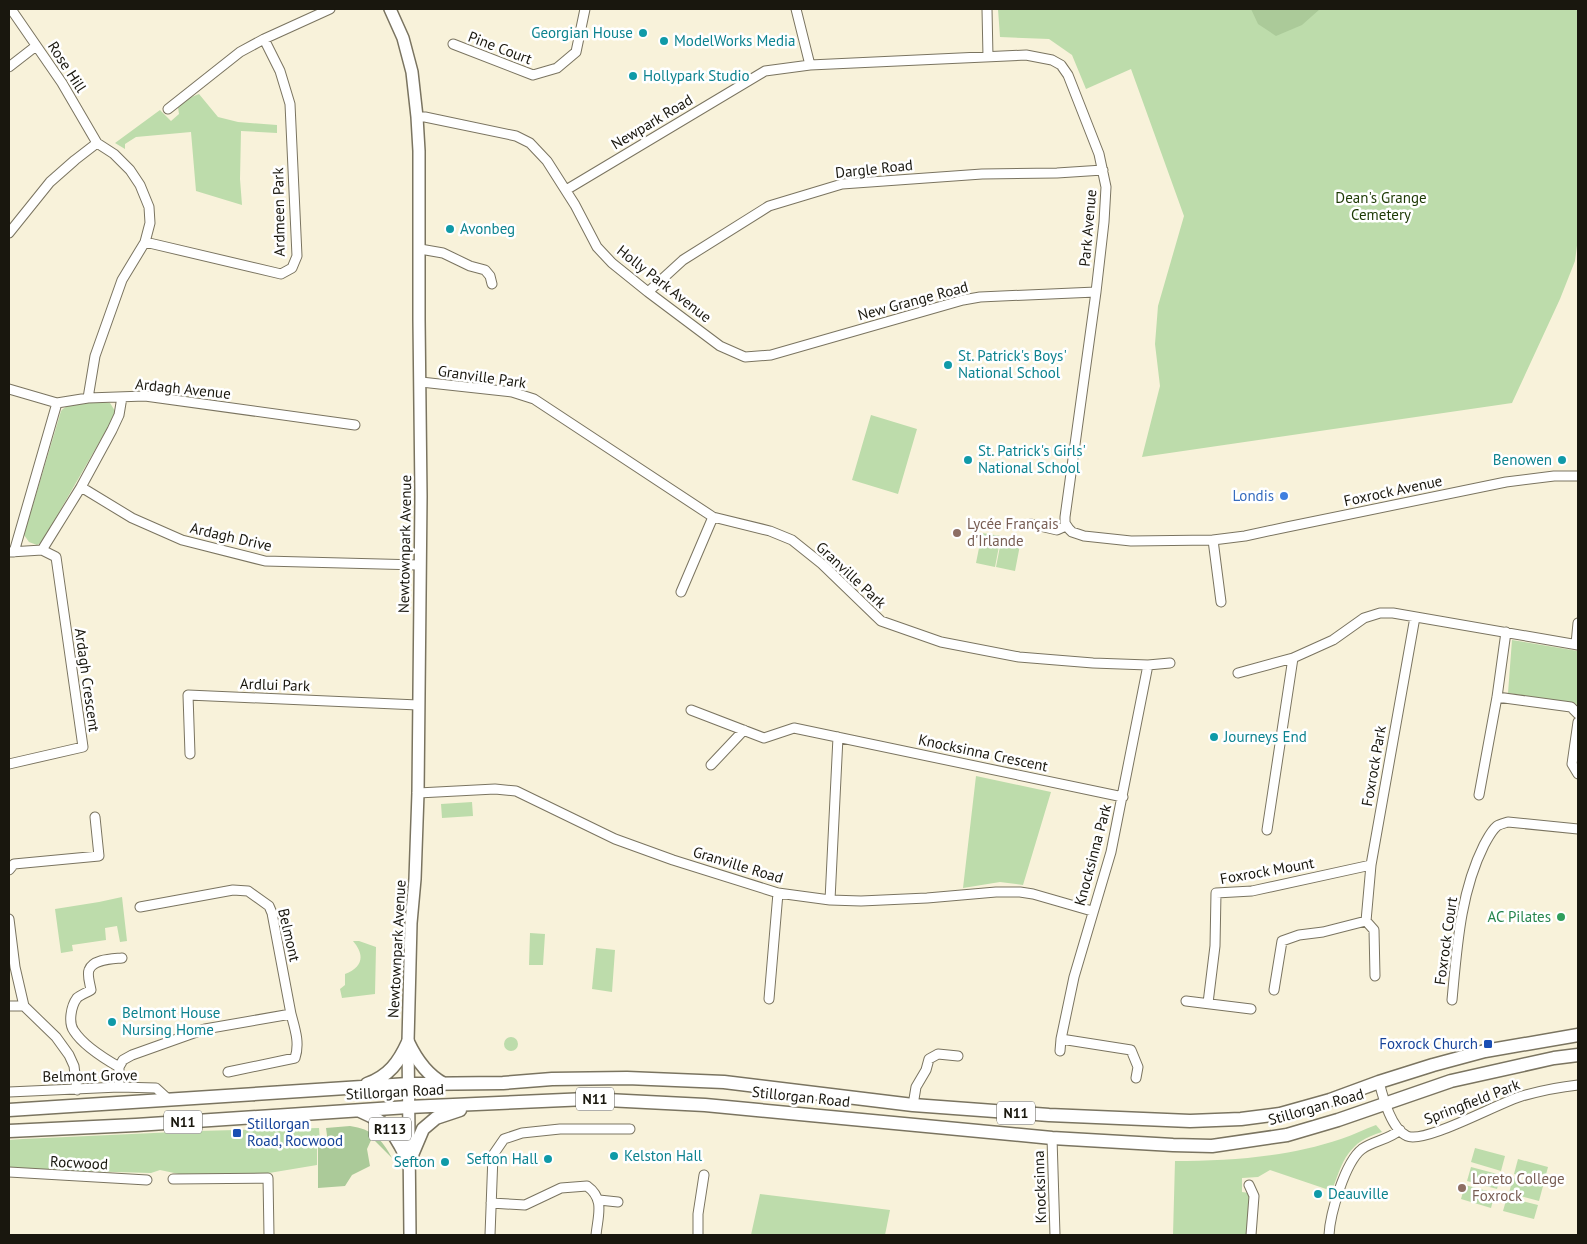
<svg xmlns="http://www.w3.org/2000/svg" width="1587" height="1244" font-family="'PT Sans',sans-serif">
  <rect width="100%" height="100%" fill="#f8f2da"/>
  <!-- green -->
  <path fill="#bddcab" d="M 998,9 L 1578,9 L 1578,238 L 1575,261 L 1560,299 L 1512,403 L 1142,457 L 1160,386 L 1155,344 L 1158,306 L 1184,216 L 1131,69 L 1086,89 L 1072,55 L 1049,39 L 1000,37 Z
    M 199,94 L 218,117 L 238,122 L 277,125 L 277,133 L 241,131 L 240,179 L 242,205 L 196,191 L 191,132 L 136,137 L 125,144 L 125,149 L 115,143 L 160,110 L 171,121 L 179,114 L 178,107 L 189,98 Z
    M 102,402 L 110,403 L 115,411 L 112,420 L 42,542 L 37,545 L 29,542 L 24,535 L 61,411 C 71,400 89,403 102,402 Z
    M 871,415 L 917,429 L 898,494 L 852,480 Z
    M 982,533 L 1001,536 L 995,567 L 976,563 Z
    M 1002,536 L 1021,540 L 1015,571 L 996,567 Z
    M 1512,640 L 1578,651 L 1578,706 L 1575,703 L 1508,693 Z
    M 976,776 L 1051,792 L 1023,885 L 1000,882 L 963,888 Z
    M 472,802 L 473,816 L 442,818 L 441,804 Z
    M 122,897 L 127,941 L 120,942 L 117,926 L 105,928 L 106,940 L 72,945 L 73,951 L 61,953 L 55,909 L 99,902 Z
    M 530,933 L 545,934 L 543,965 L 529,965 Z
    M 353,941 L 359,941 L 376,947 L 375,994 L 342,998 L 340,989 L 345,985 L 345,974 C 363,967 365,955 353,941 Z
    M 596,948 L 615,950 L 612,992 L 592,989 Z
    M504 1044a7 7 0 1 1 14 0a7 7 0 1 1-14 0Z
    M 1376,1125 L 1382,1132 C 1348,1142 1343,1160 1332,1191 L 1270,1170 L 1258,1177 L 1242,1178 L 1242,1192 L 1249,1193 L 1251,1195 L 1248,1211 L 1248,1235 L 1173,1235 L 1175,1161 C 1230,1161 1288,1157 1341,1139 C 1353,1135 1365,1129 1376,1125 Z
    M 319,1128 L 320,1142 L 317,1143 L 317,1165 L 269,1173 L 216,1175 L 179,1174 L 160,1170 L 151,1173 L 9,1169 L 9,1140 L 23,1139 L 197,1131 Z
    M 1475,1148 L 1505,1156 L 1501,1171 L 1471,1162 Z
    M 1518,1159 L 1548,1167 L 1544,1182 L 1514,1174 Z
    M 1471,1167 L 1501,1175 L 1497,1189 L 1467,1181 Z
    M 1513,1178 L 1543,1186 L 1539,1201 L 1509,1193 Z
    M 1465,1185 L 1495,1193 L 1491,1208 L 1461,1199 Z
    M 760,1194 L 890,1210 L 885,1235 L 751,1235 Z
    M 1507,1197 L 1538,1205 L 1534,1219 L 1503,1211 Z"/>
  <!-- forest -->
  <path fill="#abca99" d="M 1251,9 L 1320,9 L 1302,25 L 1276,36 L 1258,24 Z
    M 350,1126 C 372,1129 382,1139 392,1158 L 372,1138 L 367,1149 L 370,1166 L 352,1175 L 345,1186 L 318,1188 L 318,1144 L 328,1143 L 326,1128 Z"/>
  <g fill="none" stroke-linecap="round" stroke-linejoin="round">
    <defs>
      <path id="minor" d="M 11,9 L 62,83 L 97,143 L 114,154 L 130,170 L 140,185 L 149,207 L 150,223 L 145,242 L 122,280 L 95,356 L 88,398
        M 796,9 L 810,65
        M 987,9 L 988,57
        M 453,44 L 533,75 L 557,68 L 576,52 L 585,9
        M 9,67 L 36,46
        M 168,109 L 240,52 L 264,39 L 330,9
        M 417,117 L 425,117 L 516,136 L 530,143 L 547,161 L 575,205 L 597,247 L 612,263 L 648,292 L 720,346 L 745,357 L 771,355 L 963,300 L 980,297 L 1096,292
        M 566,190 L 765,71 L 810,65 L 1026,55 L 1052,60 L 1061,65 L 1068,75 L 1099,154 L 1106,187 L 1104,222 L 1096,292 L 1065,517 L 1065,523 L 1069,529 L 1072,532 L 1084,536 L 1131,541 L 1213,540 L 1245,536 L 1287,527 L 1506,482 L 1554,476 L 1578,476
        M 9,233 L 50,182 L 75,160 L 97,143
        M 145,242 L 281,274 L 292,268 L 297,256 L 290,104 L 280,71 L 264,39
        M 420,249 L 443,253 L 470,266 L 485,270 L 490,276 L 492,284
        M 648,292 L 683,260 L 769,206 L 842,184 L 982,174 L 1057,173 L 1103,170
        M 421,382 L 512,392 L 534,399 L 713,517 L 770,531 L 792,540 L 822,564 L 881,621 L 941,642 L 1019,657 L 1093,663 L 1148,665 L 1170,663
        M 9,389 L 57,403 L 88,398 L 145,396 L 355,425
        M 81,487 L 132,518 L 182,540 L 265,561 L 419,565
        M 1031,524 L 1057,530 L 1066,526
        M 1213,540 L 1221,602
        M 42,550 L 81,487 L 112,430 L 119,415 L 122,397
        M 10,552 L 42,550
        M 14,552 L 57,403
        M 681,592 L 713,517
        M 1576,644 L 1578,623
        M 1238,673 L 1293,658 L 1333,640 L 1364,618 L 1380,613 L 1393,613 L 1578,645
        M 1497,697 L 1571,707 L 1578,714
        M 691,710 L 764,738 L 794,728 L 1123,797
        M 1578,722 L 1572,764 L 1578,774
        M 190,754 L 188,695 L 418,705
        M 9,764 L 83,747 L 56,557 L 42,550
        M 711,765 L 744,730
        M 418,793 L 495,789 L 516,791 L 615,839 L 673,860 L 778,893 L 830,900 L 861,901 L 927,898 L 996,892 L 1020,892 L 1033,894 L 1092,911
        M 1479,795 L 1497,697 L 1506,632
        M 1267,830 L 1293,658
        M 9,870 L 14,864 L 99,856 L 95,817
        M 830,900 L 838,737
        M 9,919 L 15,967 L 24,1006 L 56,1037 L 69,1055 L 74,1066 L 77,1090
        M 1375,976 L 1374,930 L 1366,921 L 1371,865 L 1415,617
        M 1274,990 L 1282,941 L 1299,935 L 1323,932 L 1366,921
        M 769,999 L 778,893
        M 1452,1000 C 1457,948 1460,893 1484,845 C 1488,838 1491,831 1497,826 C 1500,824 1505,823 1508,822 L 1578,829
        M 1186,1001 L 1251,1009
        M 1208,1003 L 1215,946 L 1216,893 L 1252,891 L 1371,865
        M 9,1006 L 24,1006
        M 1061,1039 L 1131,1050 L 1138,1067 L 1136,1078
        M 1060,1051 L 1061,1039 L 1074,977 L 1111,852 L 1148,665
        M 119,1067 L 123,1060 L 132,1055 L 205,1029 L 291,1014 L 272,913 L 269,906 L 248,891 L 233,890 L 140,907
        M 228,1072 L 295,1058 C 300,1043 295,1029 291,1014
        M 1379,1082 C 1383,1097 1391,1129 1407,1136 C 1425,1144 1498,1103 1522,1096 C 1540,1091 1559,1087 1578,1085
        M 119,1087 L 119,1067 C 105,1059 83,1045 74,1031 C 68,1023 71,1006 77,998 C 80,995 86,993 91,990 C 90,984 87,975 89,970 C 93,959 112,959 122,958
        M 9,1092 L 119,1087 L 156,1088 L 168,1099
        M 913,1105 L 916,1087 L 926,1070 L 929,1059 L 938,1054 L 958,1056
        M 1052,1138 L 1055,1235
        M 9,1172 L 147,1180
        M 173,1179 L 268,1178 L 269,1235
        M 1249,1185 L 1254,1196 L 1251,1235
        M 599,1200 L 618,1202
        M 491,1203 L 525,1205 L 561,1188 L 587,1186 C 605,1199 598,1215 596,1235
        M 490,1235 L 493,1155 L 504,1139 L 522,1133 L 560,1129 L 630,1129
        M 698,1235 L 698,1214 L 704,1175
        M 1329,1235 C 1330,1214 1345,1162 1362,1149 C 1373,1141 1388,1140 1400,1130"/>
      <path id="major" d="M 390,9 L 403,38 L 412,72 L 417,117 L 419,151 L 419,320 L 421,496 L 418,793 L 415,879 L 411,923 L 408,1042 L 410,1235"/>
      <path id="highway" d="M 408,1042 C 416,1059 427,1075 444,1084
        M 367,1084 C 389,1076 399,1062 408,1042
        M 9,1110 L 408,1084 L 503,1083 L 552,1079 L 627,1078 L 724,1082 L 913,1105 L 1049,1115 L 1190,1121 L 1241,1119 L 1280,1114 L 1330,1100 L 1379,1082 L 1433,1065 L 1485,1051 L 1578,1035
        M 360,1111 C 392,1125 393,1132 409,1162
        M 9,1131 L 136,1125 L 408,1107 L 587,1099 L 705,1105 L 1052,1138 L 1173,1145 L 1212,1146 L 1287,1135 L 1338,1120 L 1451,1081 L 1554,1058 L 1578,1055
        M 409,1162 L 423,1129 L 436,1118 L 460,1110"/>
    </defs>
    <!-- minor casing -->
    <use href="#minor" stroke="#7a7460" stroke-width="11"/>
    <!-- major casing -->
    <use href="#major" stroke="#7a7460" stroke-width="14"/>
    <!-- highway casing -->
    <use href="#highway" stroke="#7a7460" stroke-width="15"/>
    <!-- minor -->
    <use href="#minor" stroke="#fff" stroke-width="9"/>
    <!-- major -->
    <use href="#major" stroke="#fff" stroke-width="11"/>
    <!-- highway -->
    <use href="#highway" stroke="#fff" stroke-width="12"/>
  </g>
  <!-- markers -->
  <g fill="#0f9aa8" stroke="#fff" stroke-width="2">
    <circle cx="643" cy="33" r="5"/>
    <circle cx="664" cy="41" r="5"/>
    <circle cx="633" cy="76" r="5"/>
    <circle cx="450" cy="229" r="5"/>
    <circle cx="948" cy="365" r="5"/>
    <circle cx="968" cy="460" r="5"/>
    <circle cx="1562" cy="460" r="5"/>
    <circle cx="1214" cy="737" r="5"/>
    <circle cx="112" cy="1022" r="5"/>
    <circle cx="614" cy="1156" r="5"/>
    <circle cx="548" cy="1159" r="5"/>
    <circle cx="445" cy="1162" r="5"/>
    <circle cx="1318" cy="1194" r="5"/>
  </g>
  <circle fill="#3f7fe0" stroke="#fff" stroke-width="2" cx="1284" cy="496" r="5"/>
  <g fill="#8d6e63" stroke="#fff" stroke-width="2">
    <circle cx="957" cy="533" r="5"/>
    <circle cx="1462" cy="1188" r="5"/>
  </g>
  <circle fill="#2e9e5b" stroke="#fff" stroke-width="2" cx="1561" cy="917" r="5"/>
  <g fill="#1a4fb4" stroke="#fff" stroke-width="2">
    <rect x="1483" y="1039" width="10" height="10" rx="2.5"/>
    <rect x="232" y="1128" width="10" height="10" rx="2.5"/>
  </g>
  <g text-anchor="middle" stroke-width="5" stroke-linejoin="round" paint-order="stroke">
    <!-- shield labels -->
    <g fill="#fff" stroke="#5e5d56" stroke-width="1">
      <rect x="576" y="1087.5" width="38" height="23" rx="4"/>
      <rect x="997" y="1101.5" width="38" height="23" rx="4"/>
      <rect x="164" y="1110.5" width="38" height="23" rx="4"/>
      <rect x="369" y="1117.5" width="42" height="23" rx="4"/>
    </g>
    <g font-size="14" font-weight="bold" fill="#19170e">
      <text x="595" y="1104">N11</text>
      <text x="1016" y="1118">N11</text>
      <text x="183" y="1127">N11</text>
      <text x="390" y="1134">R113</text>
    </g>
    <!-- culture labels -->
    <g font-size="15" fill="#0d838f" stroke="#fff" text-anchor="start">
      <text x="633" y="38" text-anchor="end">Georgian House</text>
      <text x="674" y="46">ModelWorks Media</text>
      <text x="643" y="81">Hollypark Studio</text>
      <text x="460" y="234">Avonbeg</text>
      <text x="958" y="361">St. Patrick's Boys'<tspan x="958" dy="17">National School</tspan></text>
      <text x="978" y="456">St. Patrick's Girls'<tspan x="978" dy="17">National School</tspan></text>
      <text x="1552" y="465" text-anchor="end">Benowen</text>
      <text x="1224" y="742">Journeys End</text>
      <text x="122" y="1018">Belmont House<tspan x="122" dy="17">Nursing Home</tspan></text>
      <text x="624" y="1161">Kelston Hall</text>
      <text x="538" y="1164" text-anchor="end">Sefton Hall</text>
      <text x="435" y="1167" text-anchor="end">Sefton</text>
      <text x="1328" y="1199">Deauville</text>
    </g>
    <!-- street labels -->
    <g font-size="15" fill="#19170e" stroke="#fff">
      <text transform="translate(500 48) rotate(21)" y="5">Pine Court</text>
      <text transform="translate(67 67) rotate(57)" y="5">Rose Hill</text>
      <text transform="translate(652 122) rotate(-31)" y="5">Newpark Road</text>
      <text transform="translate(874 169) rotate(-6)" y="5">Dargle Road</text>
      <text transform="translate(279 212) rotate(-91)" y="5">Ardmeen Park</text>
      <text transform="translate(1088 228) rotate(-85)" y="5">Park Avenue</text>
      <text transform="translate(664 284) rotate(38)" y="5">Holly Park Avenue</text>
      <text transform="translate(913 301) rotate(-15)" y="5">New Grange Road</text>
      <text transform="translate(482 377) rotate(8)" y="5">Granville Park</text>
      <text transform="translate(183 389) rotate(6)" y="5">Ardagh Avenue</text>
      <text transform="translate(1393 491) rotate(-12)" y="5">Foxrock Avenue</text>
      <text transform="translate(231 537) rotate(13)" y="5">Ardagh Drive</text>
      <text transform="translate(405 544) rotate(-89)" y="5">Newtownpark Avenue</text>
      <text transform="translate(851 575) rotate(43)" y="5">Granville Park</text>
      <text transform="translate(87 680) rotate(82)" y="5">Ardagh Crescent</text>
      <text transform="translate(275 685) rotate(2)" y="5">Ardlui Park</text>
      <text transform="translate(983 753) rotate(12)" y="5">Knocksinna Crescent</text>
      <text transform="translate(1374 766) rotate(-80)" y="5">Foxrock Park</text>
      <text transform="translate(1093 855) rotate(-75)" y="5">Knocksinna Park</text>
      <text transform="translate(738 865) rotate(17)" y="5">Granville Road</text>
      <text transform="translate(1267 871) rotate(-10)" y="5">Foxrock Mount</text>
      <text transform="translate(289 935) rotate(77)" y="5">Belmont</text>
      <text transform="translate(1446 941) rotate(-82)" y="5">Foxrock Court</text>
      <text transform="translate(397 949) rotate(-87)" y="5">Newtownpark Avenue</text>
      <text transform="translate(90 1076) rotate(-1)" y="5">Belmont Grove</text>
      <text transform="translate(395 1092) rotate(-3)" y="5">Stillorgan Road</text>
      <text transform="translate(801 1097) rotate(6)" y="5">Stillorgan Road</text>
      <text transform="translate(1472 1102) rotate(-21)" y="5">Springfield Park</text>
      <text transform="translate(1316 1107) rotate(-16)" y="5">Stillorgan Road</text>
      <text transform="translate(79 1163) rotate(3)" y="5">Rocwood</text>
      <text transform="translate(1040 1187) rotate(-92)" y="5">Knocksinna</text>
    </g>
    <!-- park labels -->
    <g font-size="15" fill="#1c3903" stroke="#fff">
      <text x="1381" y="203">Dean's Grange<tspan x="1381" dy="17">Cemetery</tspan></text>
    </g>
    <!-- shop labels -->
    <g font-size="15" fill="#366cbe" stroke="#fff" text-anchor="end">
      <text x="1274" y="501">Londis</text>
    </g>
    <!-- education labels -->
    <g font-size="15" fill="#785e54" stroke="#fff" text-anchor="start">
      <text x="967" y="529">Lycée Français<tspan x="967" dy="17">d'Irlande</tspan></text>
      <text x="1472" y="1184">Loreto College<tspan x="1472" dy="17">Foxrock</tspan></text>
    </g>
    <!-- leisure labels -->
    <g font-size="15" fill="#27864d" stroke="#fff" text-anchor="end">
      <text x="1551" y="922">AC Pilates</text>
    </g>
    <!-- transit labels -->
    <g font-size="15" fill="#164399" stroke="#fff" text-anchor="end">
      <text x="1478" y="1049">Foxrock Church</text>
      <text x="247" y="1129" text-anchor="start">Stillorgan<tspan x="247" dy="17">Road, Rocwood</tspan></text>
    </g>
  </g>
  <!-- border -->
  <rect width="1587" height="1244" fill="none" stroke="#19170e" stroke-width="20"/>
</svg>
